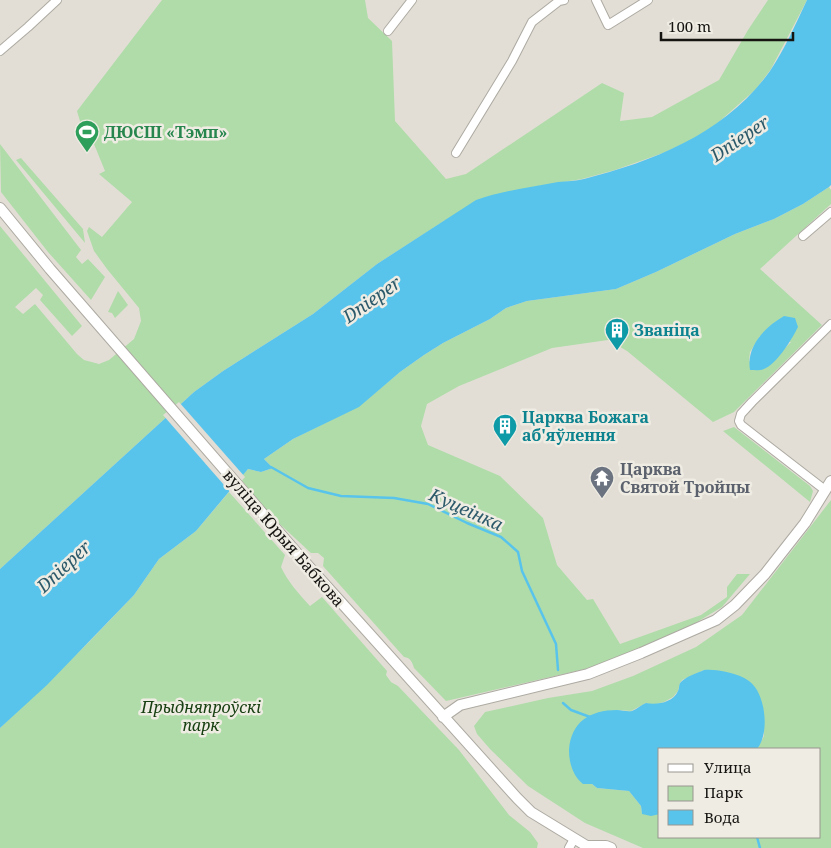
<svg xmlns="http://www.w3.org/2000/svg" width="831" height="848" font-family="'Noto Serif',serif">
  <rect width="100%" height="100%" fill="#e2ded6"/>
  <!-- green -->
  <path fill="#b0dca9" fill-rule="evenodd" d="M 162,0 L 365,0 L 368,18 L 392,41 L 395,121 L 446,179 L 466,174 L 602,83 L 624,93 L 620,121 L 652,117 L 719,80 L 748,30 L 768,0 L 807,0 L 771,69 L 756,89 L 712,128 L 689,141 L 663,153 L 615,170 L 582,179 L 539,186 L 444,221 L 377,264 L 313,314 L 223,371 L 194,392 L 0,569 L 0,226 L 82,326 L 72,336 L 40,300 L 43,295 L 36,288 L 15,307 L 23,314 L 35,304 L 77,354 L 84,360 L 99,364 L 109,360 L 134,339 L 141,321 L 139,308 L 107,269 L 94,251 L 87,231 L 89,227 L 102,237 L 132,202 L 99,174 L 105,171 L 87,127 L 82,128 L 77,111 Z
    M 0,144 L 81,250 L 76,257 L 82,264 L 88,259 L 105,277 L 91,300 L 48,252 L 1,192 Z
    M 21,158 L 83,229 L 85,243 L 16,160 Z
    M 829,187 L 831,190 L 831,204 L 760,269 L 822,325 L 734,412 L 713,422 L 627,351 L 608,340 L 552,348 L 459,386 L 427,404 L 421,426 L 428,445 L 500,476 L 543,518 L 557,565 L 587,600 L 593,599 L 620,644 L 701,615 L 727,597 L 727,587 L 737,574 L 750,574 L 722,607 L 687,628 L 598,666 L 446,701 L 414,668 C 412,662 411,658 404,657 L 323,566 L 324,558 L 318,553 L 311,553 L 270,515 L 240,478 L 248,469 L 261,472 L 273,468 L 264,459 L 293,439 L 359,406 L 400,372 L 424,355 L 443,343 L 490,319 L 506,308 L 527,301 L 616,289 L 656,272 L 735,234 L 774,219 L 803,204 ZM 760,336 L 791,342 L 783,350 L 749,361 L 750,352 Z
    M 118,291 L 128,305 L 115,318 L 112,313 L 108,312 Z
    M 734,427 L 810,486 L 813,491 L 810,502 L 723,431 Z
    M 229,492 L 285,555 L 281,567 C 288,582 299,594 310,606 L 322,597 L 387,671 L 386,675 L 391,682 L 398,686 L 459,750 L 509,815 L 530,832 L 538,843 L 537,848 L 0,848 L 0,728 L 88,643 L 134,595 L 159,559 L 196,531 Z
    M 831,500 L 831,848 L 643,848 L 585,823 L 528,786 L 490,749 L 477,734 L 474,726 L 485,712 L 548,698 L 592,691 L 633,676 L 696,647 L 742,615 ZM 704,670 L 764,714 L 764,736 L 757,749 L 820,749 L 820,837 L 660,837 L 660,814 L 642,814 L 641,806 L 629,791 L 597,788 L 592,784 L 617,710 L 631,711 L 646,703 L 653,705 L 664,702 L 673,697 L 678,691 L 680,683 L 682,680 Z"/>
  <!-- water -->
  <path fill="#58c4ec" d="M 807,0 L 831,0 L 831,185 L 829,187 L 803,204 L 774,219 L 735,234 L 656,272 L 616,289 L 527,301 L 506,308 L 490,319 L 443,343 L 424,355 L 400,372 L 359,407 L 293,439 L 264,459 L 273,468 L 261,472 L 248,469 L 196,531 L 159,559 L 134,595 L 47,685 L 0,728 L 0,569 L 194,392 L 223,371 L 313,314 L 377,264 L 476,200 C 502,191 531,187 558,182 C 566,181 576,181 584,179 C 655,161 727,132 770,71 C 785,49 796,23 807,0 Z
    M 784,316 L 795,318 L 798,327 C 792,339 778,362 766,368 C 760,371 756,370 750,370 C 746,346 765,327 784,316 Z
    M 704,670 C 718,669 737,673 749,681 C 766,693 770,734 757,749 L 660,749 L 660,814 L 651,816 L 642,814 L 641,806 L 629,791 L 597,788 L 592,784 L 583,784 C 573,776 569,763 569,750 C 571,722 590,710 617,710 C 622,710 627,712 632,711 C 637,709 641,705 646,703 C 656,705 673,703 678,691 C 680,687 678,684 682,681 C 688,676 697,673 704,670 Z"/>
  <!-- pier -->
  <path fill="#e2ded6" d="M 179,402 L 245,477 L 231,493 L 163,415 Z"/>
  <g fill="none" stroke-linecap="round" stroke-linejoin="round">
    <!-- stream -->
    <path stroke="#58c4ec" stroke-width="2.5" d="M 271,467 L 308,488 L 341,496 L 394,498 L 428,504 L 467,523 L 501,537 L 518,552 L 522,571 L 556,644 L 558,670
      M 563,703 L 571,710 L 590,717
      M 757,837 L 760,848"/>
    <defs>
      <path id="street" d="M 596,0 L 608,25 L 648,0
        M 388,31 L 412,0
        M 0,51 L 28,27 L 57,0
        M 456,153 L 512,61 L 532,22 L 559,1 L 564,0
        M 803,236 L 831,212
        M 825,490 L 741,425 L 739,421 L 741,414 L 752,402 L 831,324
        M 569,848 L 574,839"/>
      <path id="secondary" d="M 0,208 L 50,269 L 303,560 L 517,798 L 531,812 L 590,848
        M 443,717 L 460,705 L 588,674 L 641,653 L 716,620 L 735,605 L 765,574 L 805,523 L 831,481
        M 589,846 L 606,846 L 611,848"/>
    </defs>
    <!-- street casing -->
    <use href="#street" stroke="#adaaa2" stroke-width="10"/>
    <!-- secondary casing -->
    <use href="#secondary" stroke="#adaaa2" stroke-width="12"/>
    <!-- street -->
    <use href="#street" stroke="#fff" stroke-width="8"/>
    <!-- secondary -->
    <use href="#secondary" stroke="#fff" stroke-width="10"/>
  </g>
  <!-- icons -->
  <defs>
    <symbol id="stadium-pin" viewBox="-11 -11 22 30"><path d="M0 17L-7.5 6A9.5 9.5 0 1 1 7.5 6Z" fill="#2e9e5b" stroke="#efece3"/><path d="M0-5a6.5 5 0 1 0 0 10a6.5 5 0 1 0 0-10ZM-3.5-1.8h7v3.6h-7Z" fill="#fff"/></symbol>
    <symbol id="building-pin" viewBox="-11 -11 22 30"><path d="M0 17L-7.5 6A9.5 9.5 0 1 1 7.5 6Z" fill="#0f9aa8" stroke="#efece3"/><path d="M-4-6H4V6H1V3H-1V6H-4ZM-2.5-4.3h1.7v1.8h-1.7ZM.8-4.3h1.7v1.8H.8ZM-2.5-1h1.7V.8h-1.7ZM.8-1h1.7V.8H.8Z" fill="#fff"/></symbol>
    <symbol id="temple-pin" viewBox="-11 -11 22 30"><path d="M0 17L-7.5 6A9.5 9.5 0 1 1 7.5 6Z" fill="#6b7280" stroke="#efece3"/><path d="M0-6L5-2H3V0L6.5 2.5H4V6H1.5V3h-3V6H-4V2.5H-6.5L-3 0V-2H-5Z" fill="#fff"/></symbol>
  </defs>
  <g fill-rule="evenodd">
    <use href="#stadium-pin" x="73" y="118" width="28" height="38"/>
    <use href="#building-pin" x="603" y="316" width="28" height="38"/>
    <use href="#building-pin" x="491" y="412" width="28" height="38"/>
    <use href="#temple-pin" x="588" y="464" width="28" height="38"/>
  </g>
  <g text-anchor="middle" stroke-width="5" stroke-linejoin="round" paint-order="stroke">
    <!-- leisure labels -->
    <g font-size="16" font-weight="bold" fill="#27864d" stroke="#efece3" text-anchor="start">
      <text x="104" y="138">ДЮСШ «Тэмп»</text>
    </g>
    <!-- culture labels -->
    <g font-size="16" font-weight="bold" fill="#0d838f" stroke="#efece3" text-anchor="start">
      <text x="634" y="336">Званіца</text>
      <text x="522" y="423">Царква Божага<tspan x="522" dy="18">аб'яўлення</tspan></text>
    </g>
    <!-- worship labels -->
    <g font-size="16" font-weight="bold" fill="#5b616d" stroke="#efece3" text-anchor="start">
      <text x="620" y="475">Царква<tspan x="620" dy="18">Святой Тройцы</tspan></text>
    </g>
    <!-- street labels -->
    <g font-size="16" fill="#161512" stroke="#efece3">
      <text transform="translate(284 538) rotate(49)" y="6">вуліца Юрыя Бабкова</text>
    </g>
    <!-- park labels -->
    <g font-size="16" font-style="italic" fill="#184012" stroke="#efece3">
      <text x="201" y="713">Прыдняпроўскі<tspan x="201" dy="18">парк</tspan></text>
    </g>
    <!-- water labels -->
    <g font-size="18" font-style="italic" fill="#2c5a6b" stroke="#efece3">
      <text transform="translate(740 139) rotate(-34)" y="6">Dnieper</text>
      <text transform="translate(372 300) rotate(-35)" y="6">Dnieper</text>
      <text transform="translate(466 510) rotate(24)" y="6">Куцеінка</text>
      <text transform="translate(64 567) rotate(-43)" y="6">Dnieper</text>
    </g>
  </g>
  <!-- legend -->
  <rect x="658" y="748" width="162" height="90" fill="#efece3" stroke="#98968f"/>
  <rect x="668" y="764" width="25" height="8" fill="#ffffff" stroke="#98968f"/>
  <text x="704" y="773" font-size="15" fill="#161512">Улица</text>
  <rect x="668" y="786" width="25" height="15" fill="#b0dca9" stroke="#98968f"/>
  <text x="704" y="798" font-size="15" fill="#161512">Парк</text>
  <rect x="668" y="810" width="25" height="15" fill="#58c4ec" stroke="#98968f"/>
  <text x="704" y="823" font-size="15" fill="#161512">Вода</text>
  <!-- scale -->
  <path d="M661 32v8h132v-8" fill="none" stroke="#161512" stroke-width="2.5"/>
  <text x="668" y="32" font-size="15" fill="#161512" stroke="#efece3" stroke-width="4" paint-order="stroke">100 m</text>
</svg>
